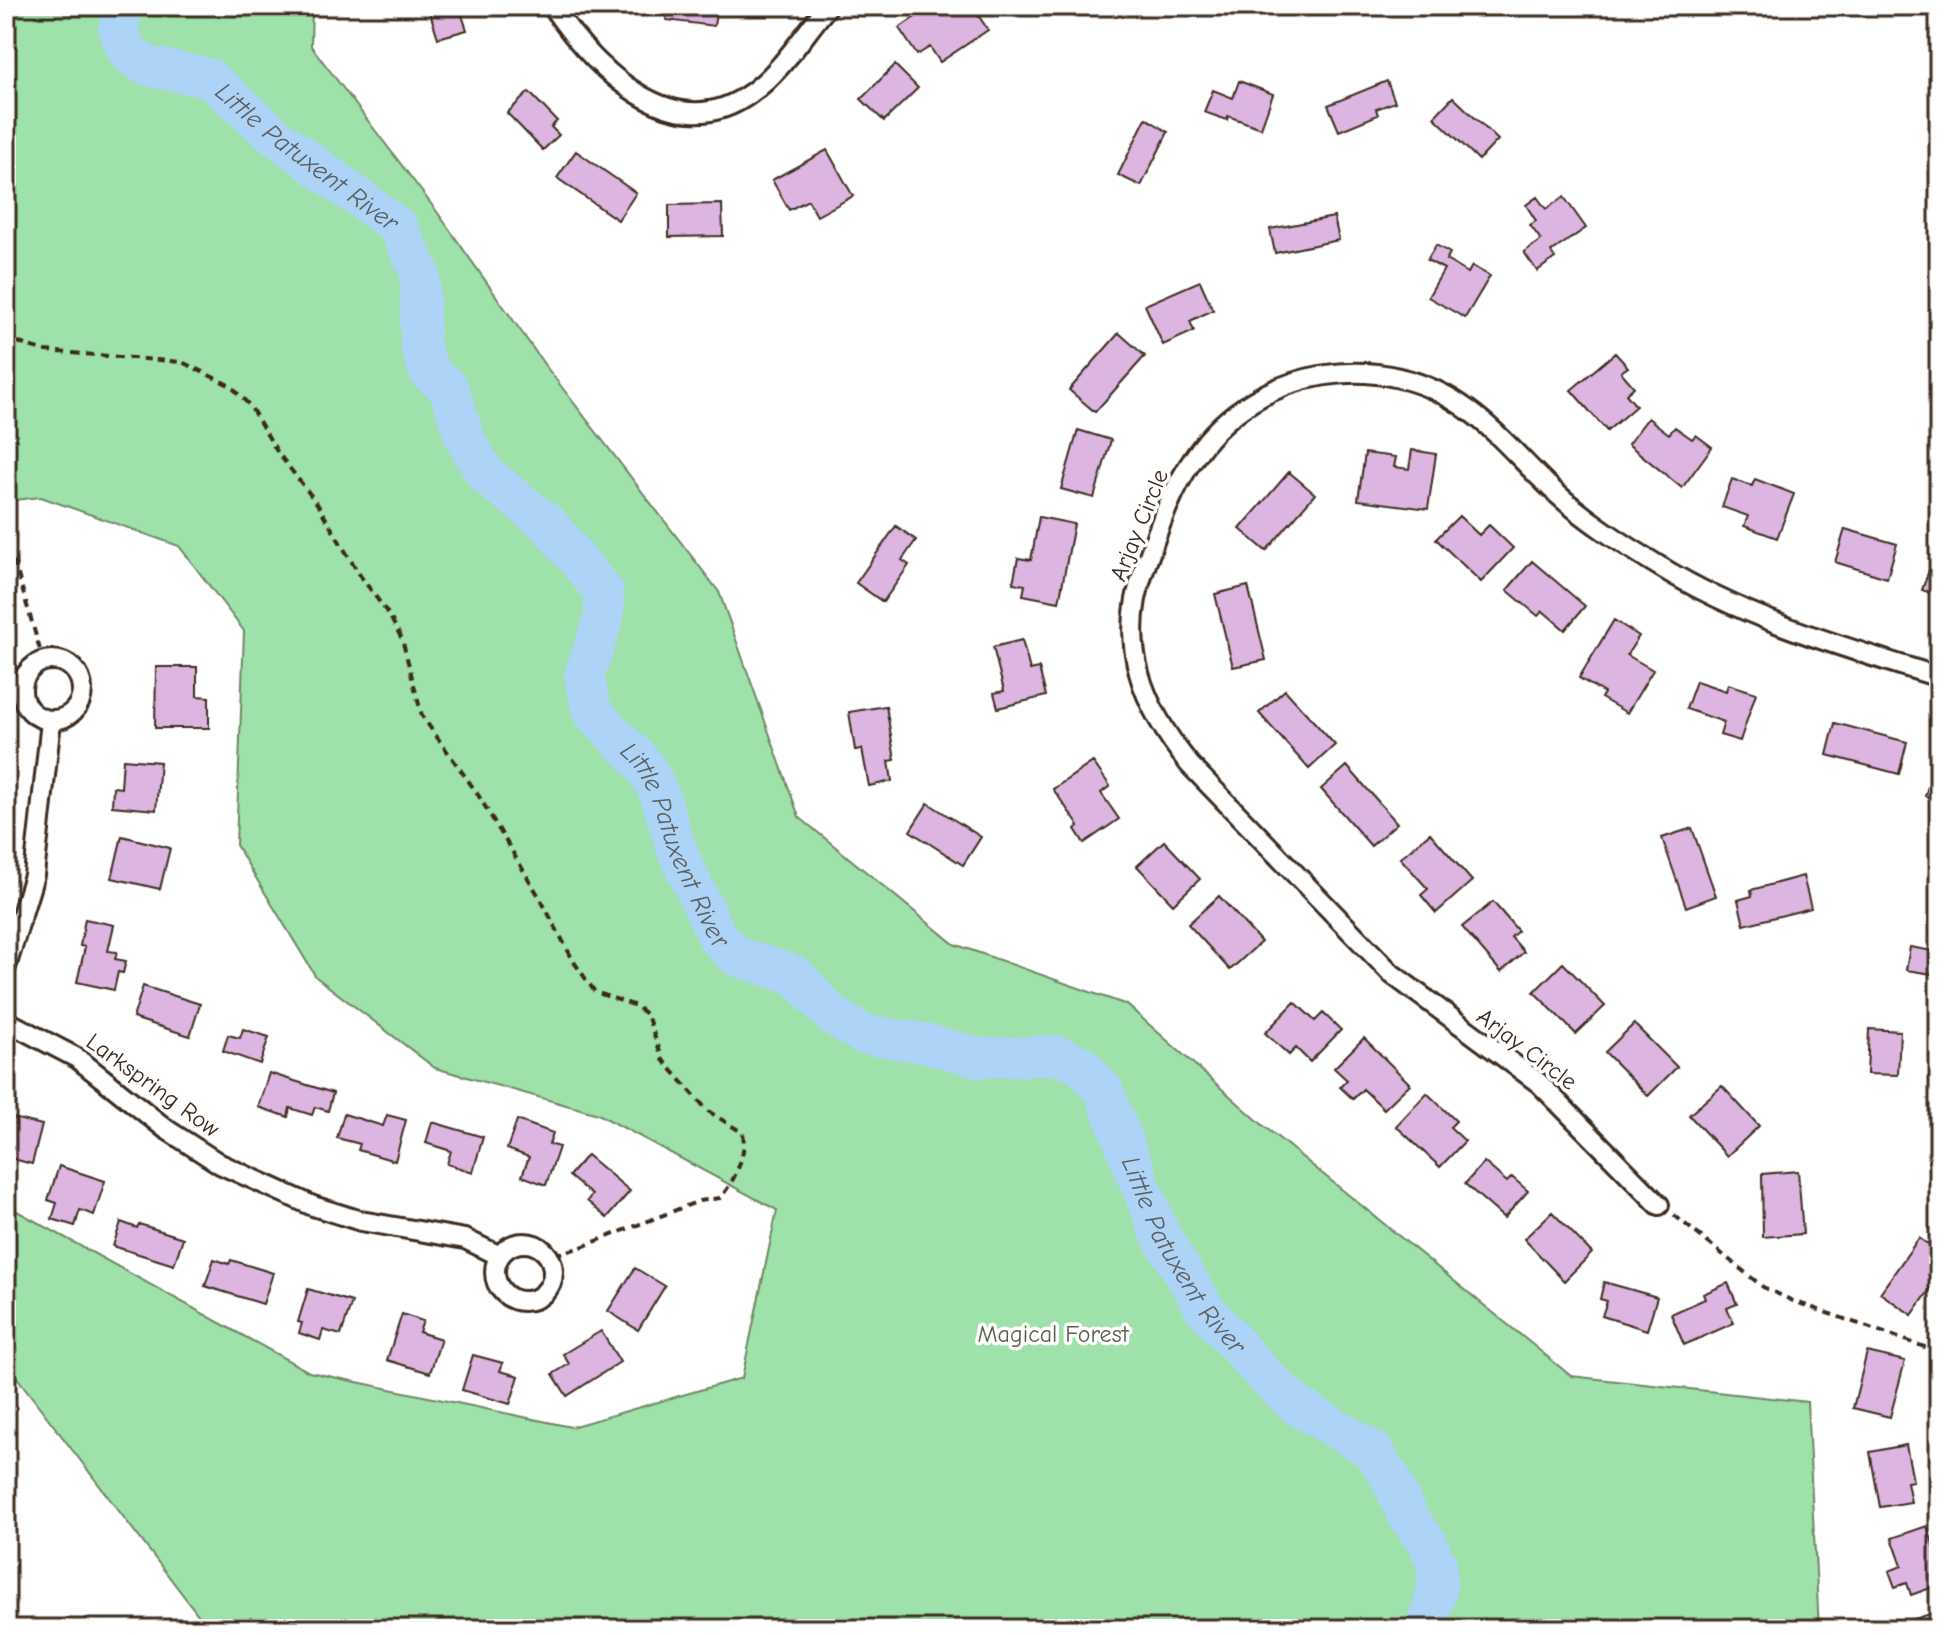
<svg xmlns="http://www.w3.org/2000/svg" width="1945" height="1635" font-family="'Comic Neue',sans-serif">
  <rect width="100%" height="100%" fill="#fff"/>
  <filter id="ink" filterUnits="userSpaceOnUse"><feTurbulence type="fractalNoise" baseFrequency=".0125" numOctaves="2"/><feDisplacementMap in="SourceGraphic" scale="16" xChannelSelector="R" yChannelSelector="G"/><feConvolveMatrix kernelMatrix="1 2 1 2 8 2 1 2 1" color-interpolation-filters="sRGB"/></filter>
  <g filter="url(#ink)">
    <!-- green -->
    <path fill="#9fe1aa" stroke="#6d8664" stroke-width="2" d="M 6,6 L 312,6 L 311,46 L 435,209 L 544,364 L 719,592 L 799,817 L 954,944 L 1127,1005 L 1265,1127 L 1571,1376 L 1807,1402 L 1819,1629 L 209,1629 L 6,1363 L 6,1205 L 309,1372 L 571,1427 L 742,1378 L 777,1210 L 598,1114 L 435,1068 L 316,977 L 236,845 L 244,631 L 179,546 L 41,497 L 6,501 Z"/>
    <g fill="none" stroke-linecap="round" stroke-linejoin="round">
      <!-- river -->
      <path stroke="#add3f7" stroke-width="40" id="s1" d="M 123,6 L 118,31 L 128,53 L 147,66 L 209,78 L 274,135 L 397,226 L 420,272 L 420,346 L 429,372 L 448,387 L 465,439 L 486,475 L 549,525 L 604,592 L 604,617 L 584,676 L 592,712 L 644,765 L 659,793 L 677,851 L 718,938 L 736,956 L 796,976 L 831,1014 L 862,1034 L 925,1043 L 979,1058 L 1056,1055 L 1081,1065 L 1103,1090 L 1160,1234 L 1205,1309 L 1260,1371 L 1296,1405 L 1372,1450 L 1390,1477 L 1408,1517 L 1427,1542 L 1437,1565 L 1437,1590 L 1426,1629"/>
    </g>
    <!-- building -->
    <path fill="#dcb6e0" stroke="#3b2a1e" stroke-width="2" d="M 441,6 L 459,6 L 467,30 L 438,38 L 429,10 Z
      M 667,6 L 717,6 L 714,26 L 666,20 Z
      M 931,6 L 972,6 L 988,30 L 940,62 L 930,47 L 917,55 L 899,28 Z
      M 895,65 L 918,88 L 884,121 L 861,99 Z
      M 1239,81 L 1273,94 L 1261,128 L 1228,116 L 1227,120 L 1204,112 L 1213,90 L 1233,98 Z
      M 1387,81 L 1395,102 L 1376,109 L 1378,115 L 1339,131 L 1328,105 Z
      M 529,92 L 557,121 L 551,127 L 559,135 L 543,150 L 507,113 Z
      M 1453,97 L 1498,140 L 1479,160 L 1434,117 Z
      M 1146,118 L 1168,132 L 1141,186 L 1118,175 Z
      M 827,150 L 853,196 L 817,216 L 808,200 L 789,210 L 772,180 Z
      M 576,151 L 636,193 L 618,220 L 557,178 Z
      M 1537,197 L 1546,209 L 1564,197 L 1586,228 L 1551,252 L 1555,258 L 1537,271 L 1524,252 L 1541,240 L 1530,225 L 1536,221 L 1526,205 Z
      M 722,204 L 723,236 L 669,237 L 669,205 Z
      M 1334,217 L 1339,240 L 1275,253 L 1270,229 Z
      M 1436,245 L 1450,253 L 1446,260 L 1468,273 L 1472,266 L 1490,276 L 1465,318 L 1428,297 L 1444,269 L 1427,260 Z
      M 1200,281 L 1213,310 L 1190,321 L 1194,331 L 1163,345 L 1145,305 Z
      M 1119,333 L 1145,356 L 1095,412 L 1069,390 Z
      M 1615,353 L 1628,367 L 1621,372 L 1634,387 L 1626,394 L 1636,406 L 1607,431 L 1571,390 Z
      M 1648,418 L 1669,434 L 1675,427 L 1692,439 L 1696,435 L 1712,447 L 1682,488 L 1628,444 Z
      M 1078,430 L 1111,440 L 1094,498 L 1061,489 Z
      M 1412,450 L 1436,454 L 1428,509 L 1358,500 L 1365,453 L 1396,457 L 1394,467 L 1409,469 Z
      M 1289,472 L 1315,494 L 1266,551 L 1240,529 Z
      M 1732,479 L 1752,486 L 1755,479 L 1794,494 L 1777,538 L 1744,526 L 1748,516 L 1722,507 Z
      M 1459,516 L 1479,535 L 1489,525 L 1513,548 L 1481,582 L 1436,539 Z
      M 1039,517 L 1074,524 L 1059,602 L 1023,595 L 1025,585 L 1013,583 L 1018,558 L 1031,560 Z
      M 896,526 L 916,540 L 902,560 L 909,565 L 883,602 L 856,583 Z
      M 1845,529 L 1897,544 L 1887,578 L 1835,562 Z
      M 1938,545 L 1939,546 L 1939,596 L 1922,590 Z
      M 1532,561 L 1585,606 L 1565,630 L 1543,611 L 1538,616 L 1507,590 Z
      M 1248,586 L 1266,660 L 1233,667 L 1215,594 Z
      M 1614,620 L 1639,636 L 1627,655 L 1653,670 L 1627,713 L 1601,698 L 1604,693 L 1579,678 Z
      M 1022,640 L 1030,670 L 1039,668 L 1046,696 L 998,708 L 994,693 L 1004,691 L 993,647 Z
      M 156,667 L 197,667 L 197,696 L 209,697 L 209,728 L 155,728 Z
      M 1696,681 L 1726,691 L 1728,684 L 1756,693 L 1740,741 L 1720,735 L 1724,722 L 1686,709 Z
      M 1285,690 L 1335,745 L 1309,769 L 1259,713 Z
      M 886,706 L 895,760 L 889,761 L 892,781 L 869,786 L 862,749 L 855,750 L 849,712 Z
      M 1835,723 L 1907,742 L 1899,774 L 1827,755 Z
      M 1939,753 L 1939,801 L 1925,796 Z
      M 123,759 L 160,762 L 156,810 L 112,806 L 113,787 L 121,788 Z
      M 1093,762 L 1110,786 L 1101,793 L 1119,819 L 1084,843 L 1075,829 L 1079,826 L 1053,789 Z
      M 1347,766 L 1397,823 L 1371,846 L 1321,789 Z
      M 928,803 L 981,837 L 963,865 L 910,831 Z
      M 1692,828 L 1716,896 L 1686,907 L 1662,838 Z
      M 1430,833 L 1472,881 L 1436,913 L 1421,895 L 1428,889 L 1400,858 Z
      M 122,836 L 170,848 L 160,889 L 112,878 Z
      M 1164,841 L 1200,879 L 1173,904 L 1137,866 Z
      M 1803,876 L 1811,908 L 1744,925 L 1738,900 L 1752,896 L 1751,890 Z
      M 1219,896 L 1261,942 L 1230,970 L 1188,924 Z
      M 1493,902 L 1518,931 L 1511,937 L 1524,952 L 1501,972 L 1462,927 Z
      M 85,919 L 114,925 L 108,951 L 117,952 L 115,959 L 126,961 L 123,973 L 118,972 L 114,990 L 77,982 L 85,947 L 80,946 Z
      M 1910,947 L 1939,952 L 1939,975 L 1906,970 Z
      M 1563,963 L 1605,1006 L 1576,1034 L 1534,992 Z
      M 143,986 L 200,1004 L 190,1036 L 133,1018 Z
      M 1295,1002 L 1315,1021 L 1323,1013 L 1341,1030 L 1310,1062 L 1296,1048 L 1289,1055 L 1265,1033 Z
      M 1634,1024 L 1677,1067 L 1648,1096 L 1605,1052 Z
      M 243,1029 L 269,1037 L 260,1064 L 223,1051 L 228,1035 L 240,1038 Z
      M 1869,1029 L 1900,1031 L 1898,1075 L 1867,1074 Z
      M 1364,1038 L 1410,1084 L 1384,1109 L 1363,1089 L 1353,1099 L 1340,1087 L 1347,1080 L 1334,1068 Z
      M 269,1073 L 333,1093 L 328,1111 L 315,1107 L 312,1115 L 290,1108 L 288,1117 L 258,1107 Z
      M 1722,1086 L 1759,1126 L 1727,1156 L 1689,1115 Z
      M 1427,1093 L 1456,1121 L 1450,1127 L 1465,1141 L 1440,1167 L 1396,1126 Z
      M 344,1114 L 383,1126 L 387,1115 L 406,1120 L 395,1161 L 358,1150 L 360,1144 L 337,1138 Z
      M 9,1117 L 42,1125 L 32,1164 L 6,1157 Z
      M 517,1120 L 553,1133 L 549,1144 L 559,1147 L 546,1185 L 522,1176 L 529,1157 L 507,1149 Z
      M 432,1122 L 483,1137 L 473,1172 L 447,1164 L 451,1151 L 426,1143 Z
      M 587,1155 L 630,1191 L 607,1218 L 587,1201 L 592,1195 L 569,1176 Z
      M 1484,1162 L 1507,1182 L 1512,1177 L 1528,1191 L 1504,1218 L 1465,1184 Z
      M 59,1166 L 105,1181 L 94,1215 L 80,1210 L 75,1226 L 52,1219 L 57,1203 L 48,1200 Z
      M 1798,1171 L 1803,1234 L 1763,1237 L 1762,1174 Z
      M 1552,1212 L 1592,1253 L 1564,1281 L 1524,1239 Z
      M 121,1222 L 137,1228 L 139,1224 L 183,1238 L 174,1265 L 113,1246 Z
      M 1919,1238 L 1939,1252 L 1939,1277 L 1912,1315 L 1880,1293 Z
      M 214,1259 L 229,1264 L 231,1260 L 273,1273 L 263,1304 L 205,1286 Z
      M 635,1268 L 665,1286 L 638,1330 L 608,1311 Z
      M 1604,1282 L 1657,1297 L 1647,1330 L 1602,1316 L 1607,1301 L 1600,1299 Z
      M 1728,1283 L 1737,1304 L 1727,1308 L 1734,1323 L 1684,1345 L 1671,1314 L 1705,1299 L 1703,1294 Z
      M 308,1289 L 352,1302 L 341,1335 L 323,1330 L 320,1340 L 299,1333 L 302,1323 L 298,1322 Z
      M 402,1314 L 423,1321 L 419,1332 L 441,1339 L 430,1373 L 387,1360 Z
      M 601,1331 L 620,1362 L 567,1396 L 553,1374 L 569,1364 L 563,1354 Z
      M 1867,1352 L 1905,1361 L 1890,1417 L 1853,1408 Z
      M 473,1355 L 503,1363 L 500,1371 L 519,1376 L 510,1404 L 462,1390 Z
      M 1906,1445 L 1913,1481 L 1907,1482 L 1911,1502 L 1880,1507 L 1870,1452 Z
      M 1927,1526 L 1936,1552 L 1939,1551 L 1939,1585 L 1911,1595 L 1907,1583 L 1895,1587 L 1889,1571 L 1902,1566 L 1892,1538 Z
      M 1939,1611 L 1939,1629 L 1908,1629 L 1905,1622 Z"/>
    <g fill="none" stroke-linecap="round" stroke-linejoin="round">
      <defs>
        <path id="street" d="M 552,6 C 594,68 674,150 751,93 C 781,72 804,34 828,6
          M22 690a30 30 0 1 1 60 0a30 30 0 1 1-60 0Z
          M 6,967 L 34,875 L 51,721
          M 6,1021 L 77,1058 L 166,1129 L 220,1164 L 313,1206 L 361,1221 L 465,1239 L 500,1256
          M 1659,1205 L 1539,1083 L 1392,974 L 1190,765 C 1143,707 1117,645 1144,570 C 1158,530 1171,490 1196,455 C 1256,367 1383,346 1468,410 C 1500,433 1526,466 1556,493 C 1587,521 1623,544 1659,566 C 1745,619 1843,647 1939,677
          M495 1272a29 29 0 1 1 58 0a29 29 0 1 1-58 0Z"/>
      </defs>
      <!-- street casing -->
      <use href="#street" stroke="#3b2a1e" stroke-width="24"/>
      <!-- path -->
      <path stroke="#3b2a1e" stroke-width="4" stroke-dasharray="8 6" stroke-linecap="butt" d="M 6,334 L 22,344 L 46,351 L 182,362 L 231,386 L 250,406 L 278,453 L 316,502 L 359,574 L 389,615 L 402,639 L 422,716 L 477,793 L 540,898 L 574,962 L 595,992 L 636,1006 L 647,1015 L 663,1060 L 708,1111 L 743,1133 C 747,1155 734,1182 720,1198 L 699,1201 L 579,1248 L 549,1256
        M 6,534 L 43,660
        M 1674,1215 L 1763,1287 L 1793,1301 L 1939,1352"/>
      <!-- street -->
      <use href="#street" stroke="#fff" stroke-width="18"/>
    </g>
  </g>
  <g text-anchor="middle" stroke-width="7" stroke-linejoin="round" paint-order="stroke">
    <!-- street labels -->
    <g font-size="24" fill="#3b2a1e" stroke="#fff">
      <text transform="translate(1139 525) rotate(-68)" y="8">Arjay Circle</text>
      <text transform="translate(1527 1049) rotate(37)" y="8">Arjay Circle</text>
      <text transform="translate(153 1085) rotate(36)" y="8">Larkspring Row</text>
    </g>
    <!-- park labels -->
    <g font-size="24" fill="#596148" stroke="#fff">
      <text x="1053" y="1342">Magical Forest</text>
    </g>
    <!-- water labels -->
    <g font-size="26" font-style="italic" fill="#5d5d5f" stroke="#fff">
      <text dy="9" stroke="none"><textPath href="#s1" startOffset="262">Little Patuxent River</textPath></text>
      <text dy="9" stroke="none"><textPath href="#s1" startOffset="1100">Little Patuxent River</textPath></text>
      <text dy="9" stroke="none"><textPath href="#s1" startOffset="1822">Little Patuxent River</textPath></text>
    </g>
  </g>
  <!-- margin -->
  <rect width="1945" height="1635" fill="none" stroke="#fff" stroke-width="32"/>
  <rect x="16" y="16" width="1913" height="1603" fill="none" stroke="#3b2a1e" stroke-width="3" filter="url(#ink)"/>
</svg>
